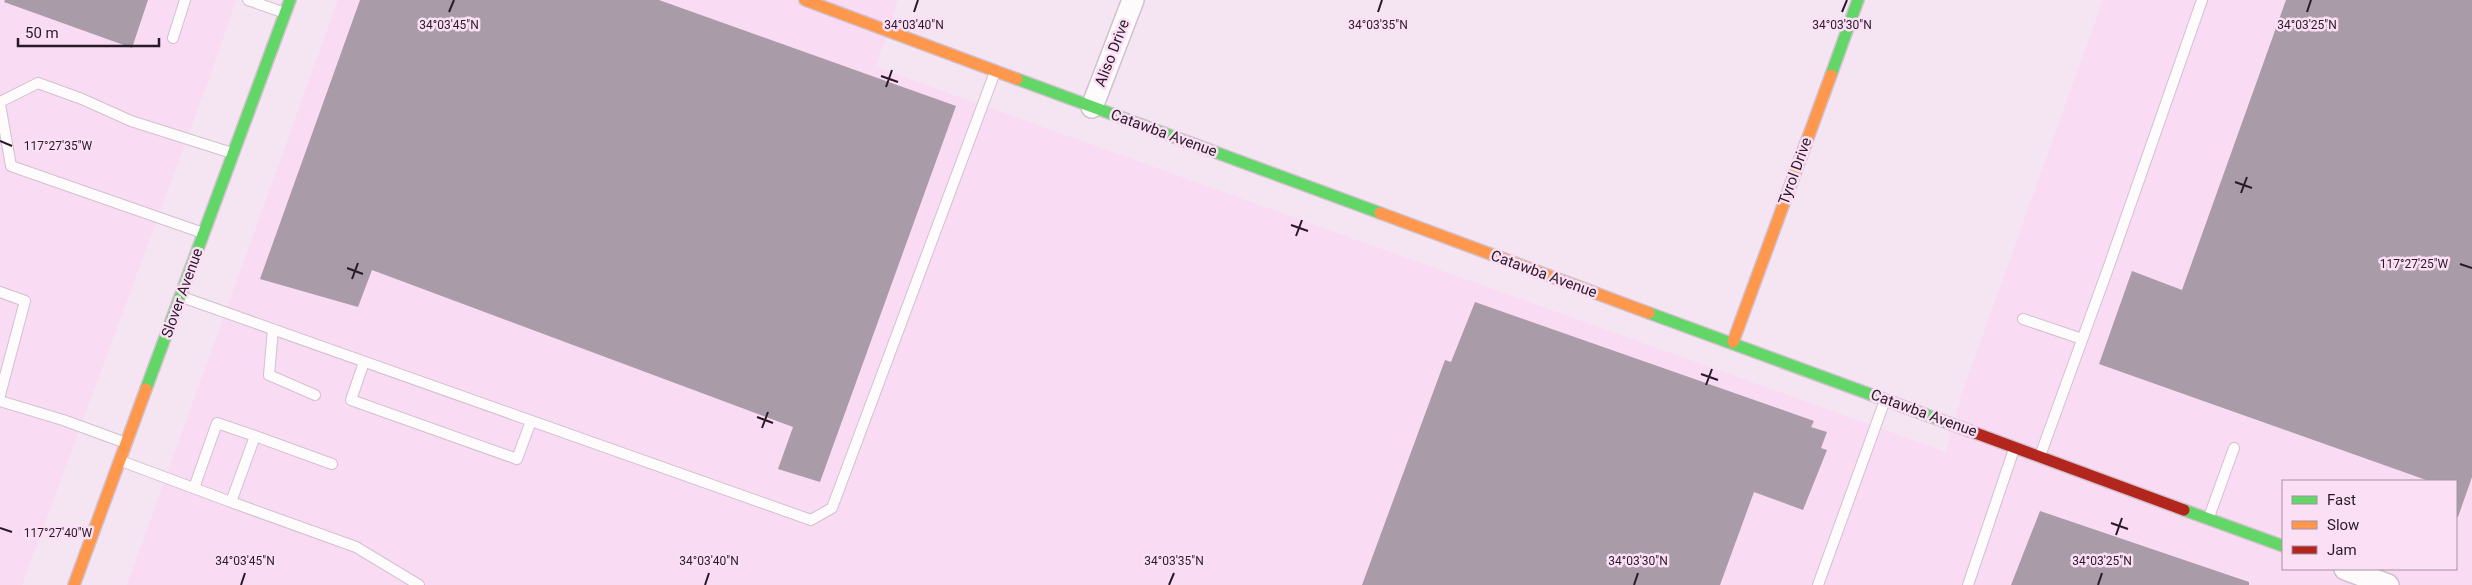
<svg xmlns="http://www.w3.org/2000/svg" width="2472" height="585" font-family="Roboto,sans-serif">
  <rect width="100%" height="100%" fill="#f5e5f2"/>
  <!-- built -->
  <path fill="#f9dbf3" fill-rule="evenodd" d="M 0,0 L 236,0 L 209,79 L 22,585 L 0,585 Z
    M 338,0 L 898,0 L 876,67 L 1946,452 L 1962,393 L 2103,0 L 2472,0 L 2472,585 L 127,585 ZM 2283,481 L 2456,481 L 2456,569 L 2283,569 Z"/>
  <!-- building -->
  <path fill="#a99ba7" d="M 5,0 L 148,0 L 132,48 L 4,2 Z
    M 360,0 L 659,0 L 956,106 L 820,482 L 778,469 L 793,427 L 372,270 L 358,307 L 260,279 Z
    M 2286,0 L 2472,0 L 2472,477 L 2458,517 L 2456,517 L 2456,481 L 2429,481 L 2099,364 L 2132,271 L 2182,290 Z
    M 1475,302 L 1814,421 L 1811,427 L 1827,432 L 1821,448 L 1827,450 L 1803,510 L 1754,492 L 1720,585 L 1362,585 L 1445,360 L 1451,362 Z
    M 2040,511 L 2249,582 L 2249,585 L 2011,585 Z"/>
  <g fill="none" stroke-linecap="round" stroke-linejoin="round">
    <defs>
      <path id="lane" d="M 248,0 L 285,13
        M 173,38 L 185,0
        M 0,102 L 38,83 L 82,99 L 131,121 L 232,153
        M 0,104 L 11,166 L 203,233
        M 0,292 L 25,301 L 0,395
        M 182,297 L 811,520 L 832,508 L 995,72
        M 2023,319 L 2082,339
        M 273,329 L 269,375 L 315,395
        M 364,362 L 351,400 L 517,459 L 531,421
        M 0,401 L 63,420 L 126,443
        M 2040,456 L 2110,263 L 2202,0
        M 121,461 L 231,502 L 255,436 L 332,464
        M 194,488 L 217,423 L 255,436
        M 231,502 L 356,547 L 419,585
        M 2209,517 L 2234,448
        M 1818,585 L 1885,400
        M 1968,585 L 2014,449"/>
      <path id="street" d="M 1092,107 L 1133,0
        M 2345,569 L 2388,585"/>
      <path id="fast" d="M 1831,75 L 1858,0
        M 1017,79 L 1380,213
        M 1649,313 L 1970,431
        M 146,389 L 290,0
        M 2184,510 L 2283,546"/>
      <path id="slow" d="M 805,0 L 1017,79
        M 1380,213 L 1649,313
        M 1733,342 L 1831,75
        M 74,585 L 146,389"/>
      <path id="jam" d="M 1970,431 L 2184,510"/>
    </defs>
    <!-- lane casing -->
    <use href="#lane" stroke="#d1c1ce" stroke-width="12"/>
    <!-- street casing -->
    <use href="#street" stroke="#d1c1ce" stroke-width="24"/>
    <!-- fast casing -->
    <use href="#fast" stroke="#d1c1ce" stroke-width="14"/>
    <!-- slow casing -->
    <use href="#slow" stroke="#d1c1ce" stroke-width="14"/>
    <!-- jam casing -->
    <use href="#jam" stroke="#d1c1ce" stroke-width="14"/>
    <!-- lane -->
    <use href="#lane" stroke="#fefbfd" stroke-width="10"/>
    <!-- street -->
    <use href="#street" stroke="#fefbfd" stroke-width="21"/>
    <!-- fast -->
    <use href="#fast" stroke="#63d668" stroke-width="11"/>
    <!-- slow -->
    <use href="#slow" stroke="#ff974d" stroke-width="11"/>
    <!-- jam -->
    <use href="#jam" stroke="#b3261e" stroke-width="11"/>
  </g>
  <!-- ticks -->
  <path fill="none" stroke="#2a1a28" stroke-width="2" d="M 449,12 L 454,0M 914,12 L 918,0M 1378,12 L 1382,0M 1842,12 L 1847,0M 2307,12 L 2311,0M 881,76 L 898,82M 886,87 L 892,70M 0,141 L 12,146M 2235,182 L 2252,188M 2241,193 L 2247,177M 1291,225 L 1308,231M 1296,236 L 1302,220M 2460,264 L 2472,268M 347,268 L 363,274M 352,279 L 358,263M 1701,374 L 1718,380M 1706,385 L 1712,369M 757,417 L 773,423M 762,428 L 768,412M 2111,523 L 2128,529M 0,528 L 12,532M 2116,535 L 2122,518M 241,585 L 245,573M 705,585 L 709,573M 1169,585 L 1174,573M 1634,585 L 1638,573M 2098,585 L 2102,573"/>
  <g text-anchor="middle" stroke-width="5" stroke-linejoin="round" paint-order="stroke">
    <!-- street labels -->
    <g font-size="15" fill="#2a1a28" stroke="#fbdff5">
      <text transform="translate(1112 53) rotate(-69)" y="5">Aliso Drive</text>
      <text transform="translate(1164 133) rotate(20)" y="5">Catawba Avenue</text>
      <text transform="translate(1795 171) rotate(-70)" y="5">Tyrol Drive</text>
      <text transform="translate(1544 274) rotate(20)" y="5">Catawba Avenue</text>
      <text transform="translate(182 293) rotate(-70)" y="5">Slover Avenue</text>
      <text transform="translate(1924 413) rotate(20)" y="5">Catawba Avenue</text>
    </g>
  </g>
  <g font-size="12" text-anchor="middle" fill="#2a1a28" stroke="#fbdff5" stroke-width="5" stroke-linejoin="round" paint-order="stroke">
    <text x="449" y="29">34°03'45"N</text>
    <text x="914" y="29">34°03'40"N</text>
    <text x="1378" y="29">34°03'35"N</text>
    <text x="1842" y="29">34°03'30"N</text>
    <text x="2307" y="29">34°03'25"N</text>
    <text x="58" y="150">117°27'35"W</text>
    <text x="2414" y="268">117°27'25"W</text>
    <text x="58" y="537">117°27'40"W</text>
    <text x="245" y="565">34°03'45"N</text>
    <text x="709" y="565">34°03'40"N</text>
    <text x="1174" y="565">34°03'35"N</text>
    <text x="1638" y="565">34°03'30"N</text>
    <text x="2102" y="565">34°03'25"N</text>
  </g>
  <!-- legend -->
  <rect x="2282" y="480" width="175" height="90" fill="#fbdff5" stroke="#a790a3"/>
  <rect x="2292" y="496" width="25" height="8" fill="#63d668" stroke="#a790a3"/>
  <text x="2327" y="505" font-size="15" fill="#2a1a28">Fast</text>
  <rect x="2292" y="521" width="25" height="8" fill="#ff974d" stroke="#a790a3"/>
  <text x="2327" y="530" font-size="15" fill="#2a1a28">Slow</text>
  <rect x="2292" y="546" width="25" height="8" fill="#b3261e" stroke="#a790a3"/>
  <text x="2327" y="555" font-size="15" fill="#2a1a28">Jam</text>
  <!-- scale -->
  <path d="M18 38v8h141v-8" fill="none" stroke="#2a1a28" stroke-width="2.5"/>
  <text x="25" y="38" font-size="15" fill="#2a1a28" stroke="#fbdff5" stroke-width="4" paint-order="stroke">50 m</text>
</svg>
